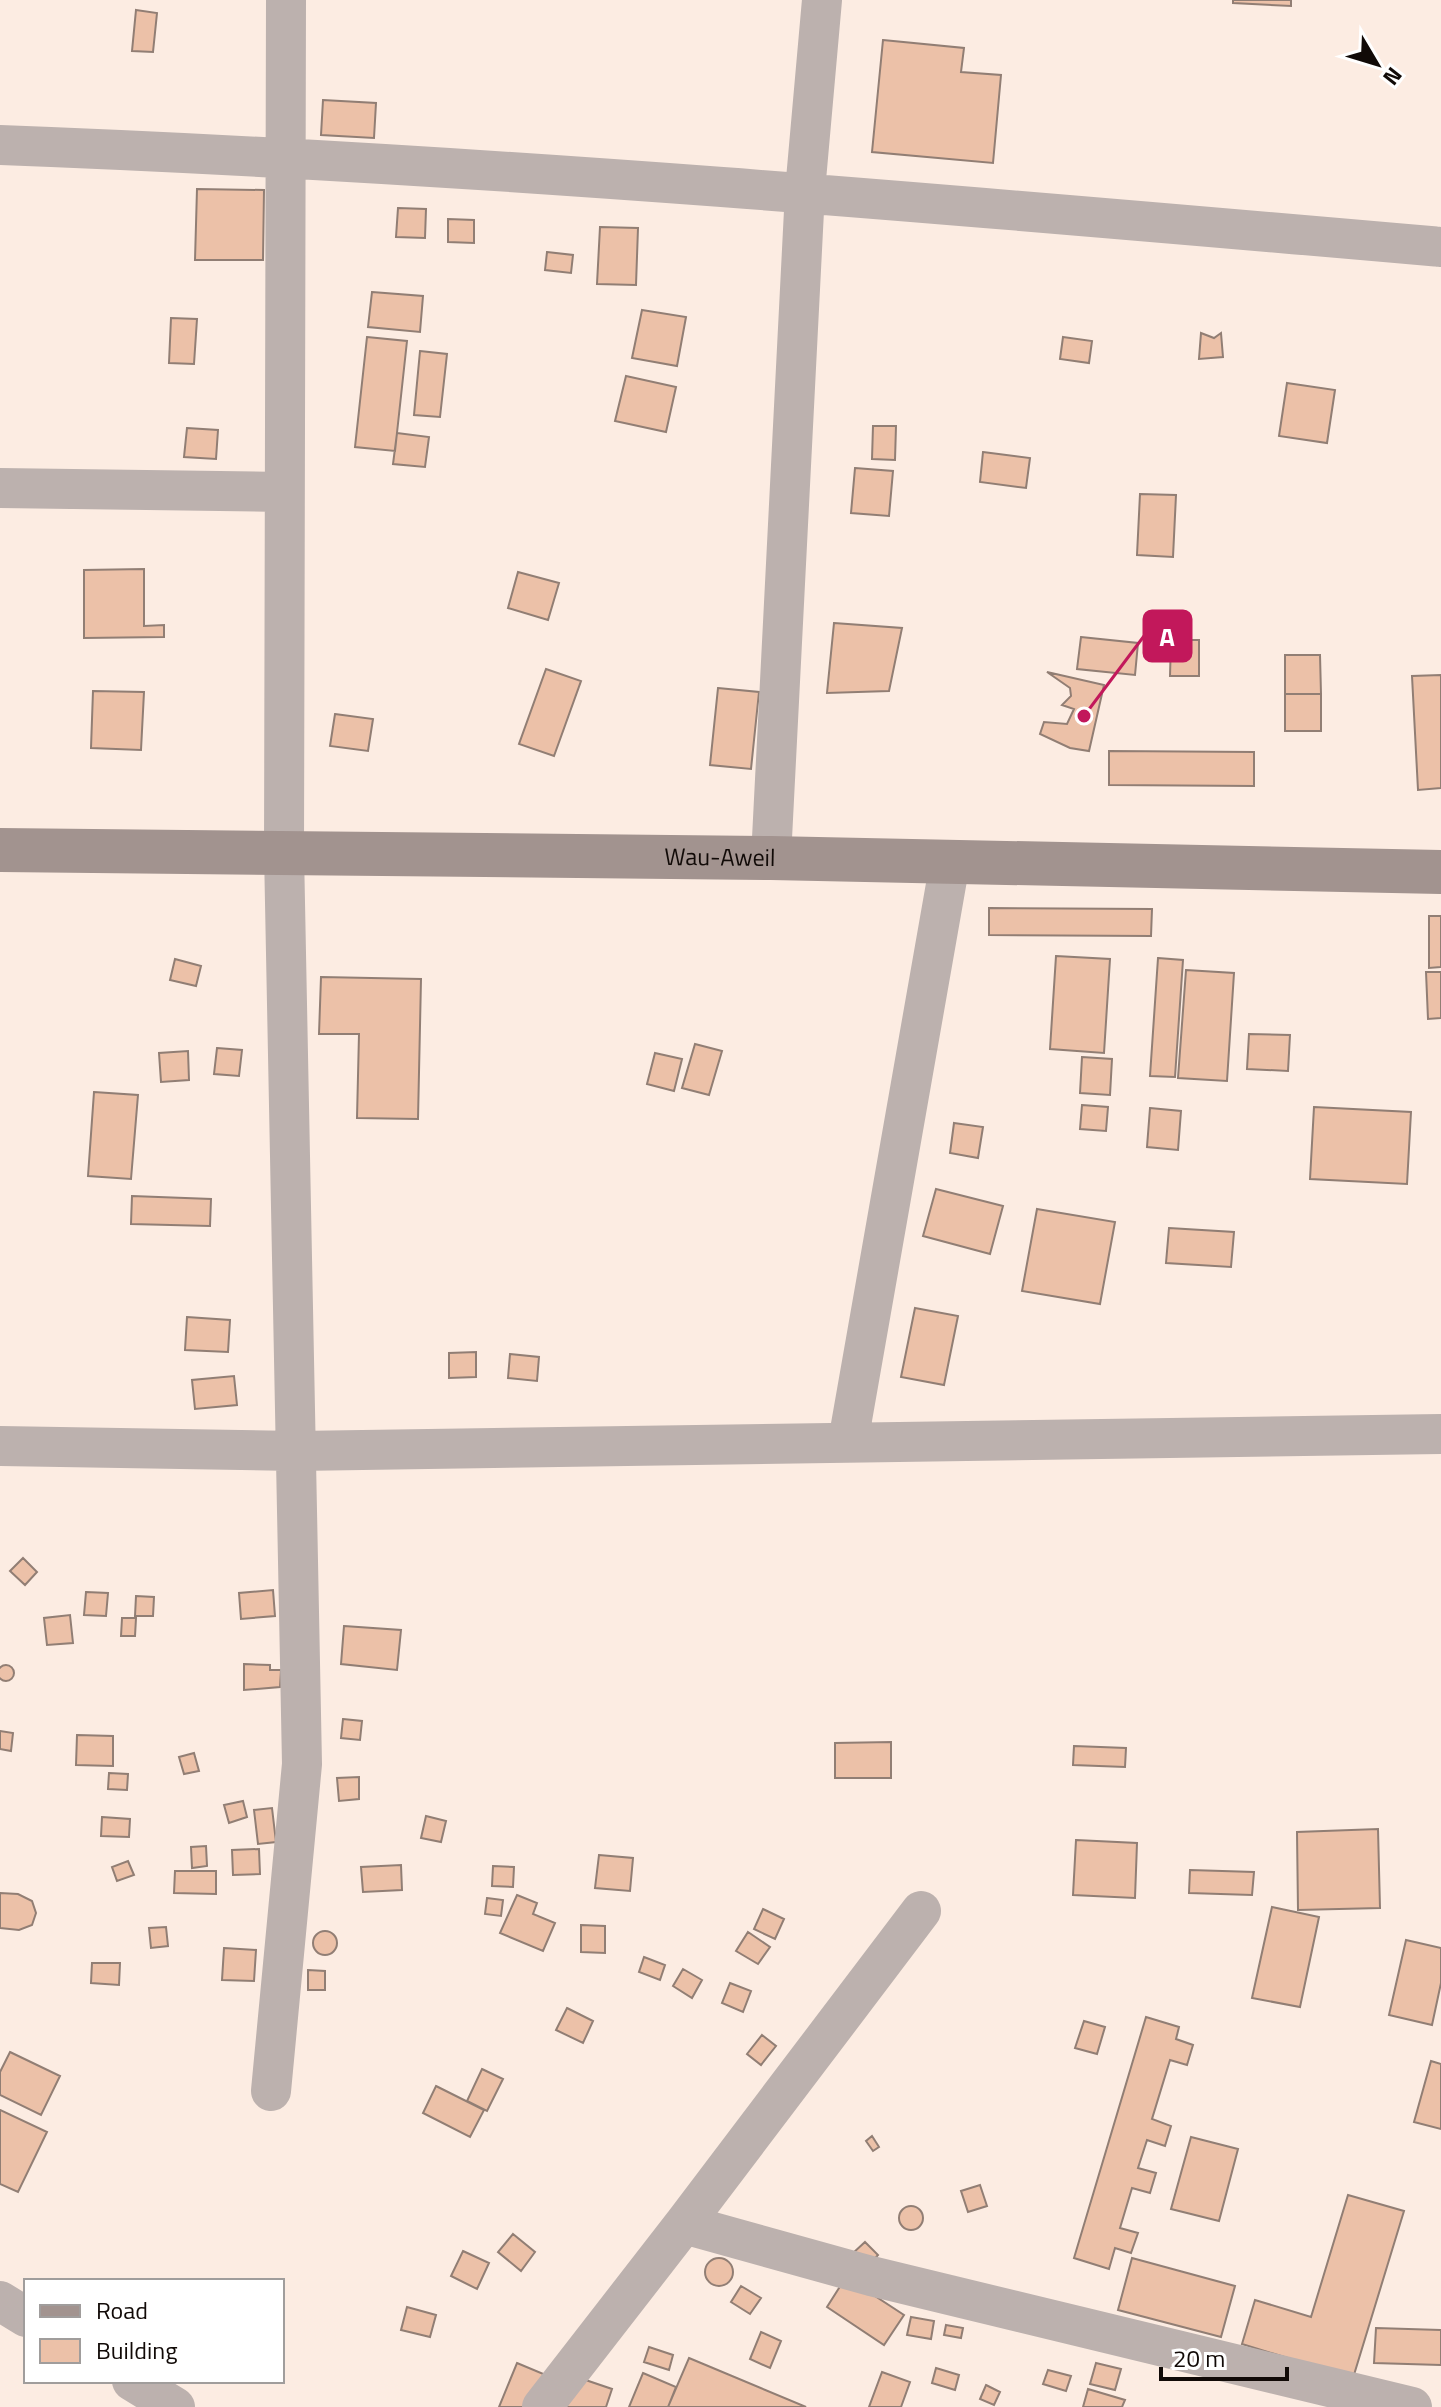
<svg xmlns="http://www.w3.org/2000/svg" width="1441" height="2407" font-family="'Titillium Web',sans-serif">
  <rect width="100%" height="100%" fill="#fcece2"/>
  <!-- building -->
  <path fill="#ecc1a8" stroke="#917e74" stroke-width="2" d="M 1233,0 L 1291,0 L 1291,6 L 1233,3 Z
    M 136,10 L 157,13 L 153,52 L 132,51 Z
    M 883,40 L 964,48 L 961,72 L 1001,75 L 993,163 L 872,152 Z
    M 323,100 L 376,103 L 374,138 L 321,135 Z
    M 197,189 L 264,190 L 263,260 L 195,260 Z
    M 398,208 L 426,209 L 425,238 L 396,237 Z
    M 448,219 L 474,220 L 474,243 L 448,242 Z
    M 600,227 L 638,228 L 636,285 L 597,284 Z
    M 547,252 L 573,255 L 571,273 L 545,270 Z
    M 372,292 L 423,296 L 420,332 L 368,327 Z
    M 642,310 L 686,317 L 677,366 L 632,358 Z
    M 171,318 L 197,319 L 194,364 L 169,363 Z
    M 1201,333 L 1214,338 L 1221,333 L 1223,357 L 1199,359 Z
    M 367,337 L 407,341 L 395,451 L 355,447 Z
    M 1063,337 L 1092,341 L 1089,363 L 1060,359 Z
    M 420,351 L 447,354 L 440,417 L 414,415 Z
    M 626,376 L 676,387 L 666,432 L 615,421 Z
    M 1287,383 L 1335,390 L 1327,443 L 1279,436 Z
    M 873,426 L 896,426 L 895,460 L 872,459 Z
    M 187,428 L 218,430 L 216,459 L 184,457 Z
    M 397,433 L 429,437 L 425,467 L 393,464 Z
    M 983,452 L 1030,458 L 1026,488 L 980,482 Z
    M 855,468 L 893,471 L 889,516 L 851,513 Z
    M 1140,494 L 1176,495 L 1173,557 L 1137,555 Z
    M 144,569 L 144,626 L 164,625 L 164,637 L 84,638 L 84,570 Z
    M 518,572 L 559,583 L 548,620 L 508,608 Z
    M 834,623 L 902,628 L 889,691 L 827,693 Z
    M 1081,637 L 1138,643 L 1135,675 L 1077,669 Z
    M 1171,640 L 1199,640 L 1199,676 L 1170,676 Z
    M 1285,655 L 1320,655 L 1321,694 L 1285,694 Z
    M 546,669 L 581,681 L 554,756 L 519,744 Z
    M 1047,672 L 1104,685 L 1089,751 L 1070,748 L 1040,734 L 1044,722 L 1067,724 L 1074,709 L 1062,705 L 1071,696 L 1070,688 Z
    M 1441,675 L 1441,788 L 1418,790 L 1412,676 Z
    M 718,688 L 759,692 L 751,769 L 710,765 Z
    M 93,691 L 144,692 L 141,750 L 91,748 Z
    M 1285,694 L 1321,694 L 1321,731 L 1285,731 Z
    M 335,714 L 373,719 L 368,751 L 330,746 Z
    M 1109,751 L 1254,752 L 1254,786 L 1109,785 Z
    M 989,908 L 1152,909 L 1151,936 L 989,935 Z
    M 1429,916 L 1441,916 L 1441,967 L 1429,968 Z
    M 1056,956 L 1110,959 L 1104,1053 L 1050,1049 Z
    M 1158,958 L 1183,960 L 1175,1077 L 1150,1076 Z
    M 175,959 L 201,966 L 196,986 L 170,980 Z
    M 1186,970 L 1234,973 L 1227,1081 L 1178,1078 Z
    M 1426,972 L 1441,972 L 1441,1018 L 1428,1019 Z
    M 321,977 L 421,979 L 418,1119 L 357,1118 L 359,1034 L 319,1034 Z
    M 1249,1034 L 1290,1035 L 1288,1071 L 1247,1069 Z
    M 695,1044 L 722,1051 L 709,1095 L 682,1088 Z
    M 217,1048 L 242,1050 L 239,1076 L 214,1074 Z
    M 188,1051 L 189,1080 L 161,1082 L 159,1053 Z
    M 655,1053 L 682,1059 L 674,1091 L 647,1084 Z
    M 1082,1057 L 1112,1059 L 1110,1095 L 1080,1093 Z
    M 94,1092 L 138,1095 L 131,1179 L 88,1176 Z
    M 1082,1105 L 1108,1107 L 1106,1131 L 1080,1129 Z
    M 1314,1107 L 1411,1112 L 1407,1184 L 1310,1179 Z
    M 1150,1108 L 1181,1111 L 1178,1150 L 1147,1147 Z
    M 954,1123 L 983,1127 L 978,1158 L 950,1153 Z
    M 936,1189 L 1003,1206 L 990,1254 L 923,1236 Z
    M 132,1196 L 211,1199 L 210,1226 L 131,1224 Z
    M 1037,1209 L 1115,1222 L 1100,1304 L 1022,1291 Z
    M 1169,1228 L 1234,1232 L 1231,1267 L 1166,1263 Z
    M 915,1308 L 958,1316 L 944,1385 L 901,1377 Z
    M 187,1317 L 230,1320 L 228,1352 L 185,1350 Z
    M 476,1352 L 476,1377 L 449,1378 L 449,1353 Z
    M 510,1354 L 539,1357 L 537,1381 L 508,1378 Z
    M 234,1376 L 237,1405 L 195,1409 L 192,1380 Z
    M 23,1558 L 37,1572 L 25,1585 L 10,1571 Z
    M 273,1590 L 275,1616 L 241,1619 L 239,1593 Z
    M 86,1592 L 108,1593 L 106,1616 L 84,1615 Z
    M 136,1596 L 154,1597 L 153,1616 L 135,1616 Z
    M 70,1615 L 73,1643 L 47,1645 L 44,1618 Z
    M 122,1618 L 136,1618 L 135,1636 L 121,1636 Z
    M 344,1626 L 401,1630 L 397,1670 L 341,1664 Z
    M 244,1664 L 270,1665 L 270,1670 L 281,1670 L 280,1687 L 244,1690 Z
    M-2 1673a8 8 0 1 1 16 0a8 8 0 1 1-16 0Z
    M 343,1719 L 362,1721 L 360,1740 L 341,1738 Z
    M 0,1731 L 13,1733 L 11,1751 L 0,1749 Z
    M 77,1735 L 113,1736 L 113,1766 L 76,1765 Z
    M 891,1742 L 891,1778 L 835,1778 L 835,1743 Z
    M 1074,1746 L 1126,1748 L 1125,1767 L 1073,1765 Z
    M 194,1753 L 199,1771 L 184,1774 L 179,1757 Z
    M 109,1773 L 128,1774 L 127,1790 L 108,1789 Z
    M 359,1777 L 359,1799 L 339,1801 L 337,1778 Z
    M 243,1801 L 247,1817 L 229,1823 L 224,1805 Z
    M 272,1808 L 276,1842 L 258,1844 L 254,1810 Z
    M 426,1816 L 446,1821 L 441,1842 L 421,1838 Z
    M 102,1817 L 130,1819 L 129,1837 L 101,1836 Z
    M 1378,1829 L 1380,1908 L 1298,1910 L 1297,1832 Z
    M 1076,1840 L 1137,1843 L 1135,1898 L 1073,1895 Z
    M 206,1846 L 207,1866 L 192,1868 L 191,1847 Z
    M 259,1849 L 260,1874 L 233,1875 L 232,1850 Z
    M 599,1855 L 633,1858 L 630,1891 L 595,1888 Z
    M 128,1861 L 134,1875 L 117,1881 L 112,1867 Z
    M 401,1865 L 402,1890 L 363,1892 L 361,1867 Z
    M 493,1866 L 514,1867 L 513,1887 L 492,1886 Z
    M 1190,1870 L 1254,1872 L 1252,1895 L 1189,1893 Z
    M 175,1871 L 216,1871 L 216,1894 L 174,1893 Z
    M 0,1893 L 18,1894 L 32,1901 L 36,1913 L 32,1925 L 19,1930 L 0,1928 Z
    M 517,1895 L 537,1903 L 533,1914 L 555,1923 L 543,1951 L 500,1933 Z
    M 487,1898 L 503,1900 L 501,1916 L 485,1914 Z
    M 1272,1907 L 1319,1917 L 1300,2007 L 1252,1998 Z
    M 763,1909 L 784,1919 L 775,1939 L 754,1929 Z
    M 581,1925 L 605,1926 L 605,1953 L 581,1952 Z
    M 166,1927 L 168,1946 L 151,1948 L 149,1928 Z
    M313 1943a12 12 0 1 1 24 0a12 12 0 1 1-24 0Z
    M 748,1932 L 770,1947 L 758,1964 L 736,1951 Z
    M 1406,1940 L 1441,1948 L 1441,1983 L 1432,2025 L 1389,2015 Z
    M 224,1948 L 256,1950 L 254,1981 L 222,1980 Z
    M 644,1957 L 665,1965 L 660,1980 L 639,1972 Z
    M 92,1963 L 120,1963 L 119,1985 L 91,1983 Z
    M 683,1969 L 702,1980 L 692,1998 L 673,1986 Z
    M 308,1970 L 325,1971 L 325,1990 L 308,1990 Z
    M 730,1983 L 751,1991 L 743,2012 L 722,2003 Z
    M 567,2008 L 593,2021 L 583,2043 L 556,2030 Z
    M 1146,2017 L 1179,2027 L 1176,2039 L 1193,2045 L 1187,2065 L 1170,2060 L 1152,2119 L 1171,2126 L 1165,2146 L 1147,2140 L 1138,2168 L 1156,2173 L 1150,2193 L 1132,2188 L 1120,2228 L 1138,2233 L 1131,2253 L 1115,2248 L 1109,2269 L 1074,2258 Z
    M 1084,2021 L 1105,2027 L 1097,2054 L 1075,2048 Z
    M 762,2035 L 776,2046 L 761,2065 L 747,2054 Z
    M 10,2052 L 60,2076 L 41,2115 L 0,2095 L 0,2072 Z
    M 1431,2061 L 1441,2064 L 1441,2129 L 1414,2122 Z
    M 482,2069 L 503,2079 L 487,2111 L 467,2101 Z
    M 436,2086 L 484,2110 L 470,2137 L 423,2113 Z
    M 0,2110 L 47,2132 L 18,2192 L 0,2184 Z
    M 872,2136 L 879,2147 L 873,2151 L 866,2141 Z
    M 1191,2137 L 1238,2149 L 1219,2221 L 1171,2209 Z
    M 980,2185 L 987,2206 L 968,2212 L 961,2191 Z
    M 1348,2195 L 1404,2211 L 1353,2378 L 1242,2344 L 1255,2300 L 1311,2317 Z
    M899 2218a12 12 0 1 1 24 0a12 12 0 1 1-24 0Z
    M 513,2234 L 535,2252 L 521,2271 L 498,2252 Z
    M 865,2242 L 878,2255 L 866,2268 L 853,2253 Z
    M 463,2251 L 489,2263 L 477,2289 L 451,2276 Z
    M705 2272a14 14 0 1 1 28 0a14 14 0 1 1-28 0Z
    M 1132,2258 L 1235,2286 L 1221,2337 L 1118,2310 Z
    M 846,2277 L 904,2315 L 884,2345 L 827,2307 Z
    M 741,2286 L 761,2298 L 750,2314 L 731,2302 Z
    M 407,2307 L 436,2315 L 430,2337 L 401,2330 Z
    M 911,2317 L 934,2321 L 931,2339 L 907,2335 Z
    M 946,2325 L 963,2328 L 961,2338 L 944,2335 Z
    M 1376,2328 L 1441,2330 L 1441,2365 L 1374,2363 Z
    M 761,2332 L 781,2341 L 770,2368 L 750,2359 Z
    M 649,2347 L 673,2355 L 669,2370 L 644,2362 Z
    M 689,2358 L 806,2407 L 668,2407 Z
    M 517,2363 L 553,2378 L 542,2407 L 499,2407 Z
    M 1096,2363 L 1121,2369 L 1115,2390 L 1090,2384 Z
    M 936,2368 L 959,2375 L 955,2390 L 932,2383 Z
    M 1048,2370 L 1071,2376 L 1066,2391 L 1043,2384 Z
    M 882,2372 L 910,2382 L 901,2407 L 869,2407 Z
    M 565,2373 L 612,2389 L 606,2407 L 555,2407 Z
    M 643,2373 L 676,2387 L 668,2407 L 629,2407 Z
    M 986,2385 L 1000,2392 L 994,2405 L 980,2399 Z
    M 1088,2389 L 1125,2400 L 1122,2407 L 1083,2407 Z"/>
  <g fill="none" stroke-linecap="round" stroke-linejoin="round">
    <!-- street -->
    <path stroke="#bcb1ae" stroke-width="40" d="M 0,145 C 482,163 961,205 1441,247
      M 0,488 L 283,492
      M 771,858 L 805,191 L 822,0
      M 848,1442 L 950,862
      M 0,1446 L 297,1451 L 1441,1434
      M 921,1911 L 684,2224 L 871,2276 L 1412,2407
      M 271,2091 L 302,1764 L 284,852 L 286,0
      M 0,2301 L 26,2317
      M 132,2381 L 175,2407
      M 542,2407 L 684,2224"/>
    <!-- secondary -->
    <path stroke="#a2938f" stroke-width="44" id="s1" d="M 0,850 L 771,858 L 1441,872"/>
  </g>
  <g text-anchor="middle" stroke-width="7" stroke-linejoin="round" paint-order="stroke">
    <!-- street labels -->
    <g font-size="24" fill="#110a07" stroke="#fff">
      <text dy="8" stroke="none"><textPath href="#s1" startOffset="720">Wau-Aweil</textPath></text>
    </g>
  </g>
  <!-- callouts -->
  <path fill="none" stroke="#c2185b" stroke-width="3" d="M1084 716L1144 636"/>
  <circle fill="#c2185b" stroke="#fff" stroke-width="3" cx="1084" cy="716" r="8"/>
  <rect fill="#c2185b" stroke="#c2185b" stroke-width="3" x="1144" y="611" width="47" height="50" rx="8"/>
  <g font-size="26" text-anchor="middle" font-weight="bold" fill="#fff">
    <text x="1167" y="646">A</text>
  </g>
  <!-- legend -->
  <rect x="24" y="2279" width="260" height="104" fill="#ffffff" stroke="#a09d9c" stroke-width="2"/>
  <rect x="40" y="2305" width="40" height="12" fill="#a2938f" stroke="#a09d9c" stroke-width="2"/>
  <text x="96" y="2319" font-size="24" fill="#110a07">Road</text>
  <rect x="40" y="2339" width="40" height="24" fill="#ecc1a8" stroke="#a09d9c" stroke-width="2"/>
  <text x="96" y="2359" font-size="24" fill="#110a07">Building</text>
  <!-- north arrow -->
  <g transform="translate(1377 64) rotate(128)" stroke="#ffffff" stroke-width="6" paint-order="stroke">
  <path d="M0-6L14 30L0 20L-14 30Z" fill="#110a07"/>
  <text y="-12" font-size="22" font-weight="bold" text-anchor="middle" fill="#110a07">N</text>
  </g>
  <!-- scale -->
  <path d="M1161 2367v12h126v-12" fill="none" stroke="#110a07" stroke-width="4"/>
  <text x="1173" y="2367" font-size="24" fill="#110a07" stroke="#ffffff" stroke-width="6" paint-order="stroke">20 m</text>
</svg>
